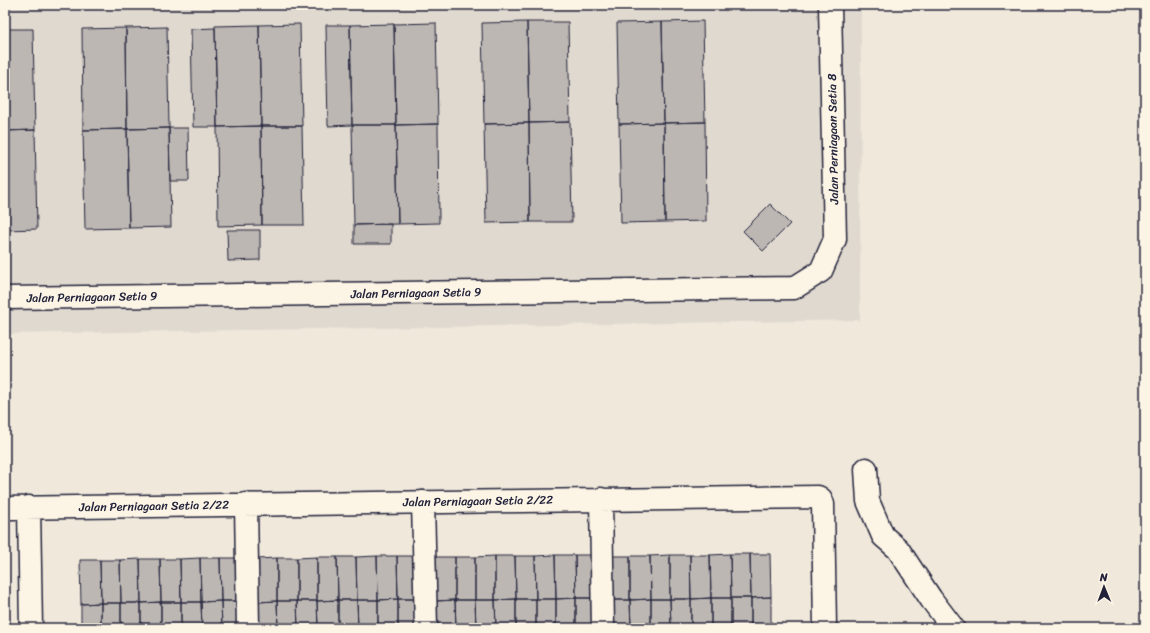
<svg xmlns="http://www.w3.org/2000/svg" width="1150" height="633" font-family="Sriracha,sans-serif">
  <rect width="100%" height="100%" fill="#efe8db"/>
  <filter id="ink" filterUnits="userSpaceOnUse"><feTurbulence type="fractalNoise" baseFrequency=".025" numOctaves="2"/><feDisplacementMap in="SourceGraphic" scale="8" xChannelSelector="R" yChannelSelector="G"/><feConvolveMatrix kernelMatrix="1 2 1 2 8 2 1 2 1" color-interpolation-filters="sRGB"/></filter>
  <g filter="url(#ink)">
    <!-- built -->
    <path fill="#e0d9cf" d="M 5,5 L 861,5 L 860,320 L 5,334 Z"/>
    <g fill="none" stroke-linecap="round" stroke-linejoin="round">
      <!-- stream -->
      <path stroke="#716f79" stroke-width="7" d="M 1141,5 L 1145,11"/>
    </g>
    <!-- building -->
    <path fill="#bcb7b3" stroke="#22223b" d="M 703,21 L 705,122 L 664,123 L 662,22 Z
      M 527,22 L 529,123 L 484,124 L 482,23 Z
      M 527,22 L 568,22 L 570,122 L 529,123 Z
      M 662,22 L 664,123 L 619,124 L 617,23 Z
      M 436,23 L 438,124 L 396,125 L 394,24 Z
      M 300,24 L 302,126 L 261,126 L 259,25 Z
      M 394,24 L 396,125 L 352,125 L 350,25 Z
      M 259,25 L 261,126 L 217,127 L 215,26 Z
      M 326,25 L 350,25 L 352,125 L 328,126 Z
      M 167,27 L 169,128 L 127,129 L 126,28 Z
      M 126,28 L 127,129 L 83,130 L 82,29 Z
      M 215,28 L 217,127 L 193,127 L 191,29 Z
      M 5,29 L 33,29 L 35,130 L 5,131 Z
      M 570,122 L 572,222 L 530,222 L 529,123 Z
      M 705,122 L 706,221 L 665,222 L 664,123 Z
      M 529,123 L 530,222 L 486,223 L 484,124 Z
      M 664,123 L 665,222 L 621,223 L 619,124 Z
      M 438,124 L 439,223 L 398,224 L 396,125 Z
      M 352,125 L 396,125 L 398,224 L 354,225 Z
      M 261,126 L 262,225 L 218,226 L 217,127 Z
      M 261,126 L 302,126 L 304,225 L 262,225 Z
      M 169,128 L 188,128 L 189,181 L 170,181 Z
      M 169,128 L 171,227 L 129,228 L 127,129 Z
      M 127,129 L 129,228 L 85,229 L 83,130 Z
      M 35,130 L 37,229 L 5,230 L 5,131 Z
      M 770,204 L 790,224 L 763,251 L 743,231 Z
      M 391,224 L 391,244 L 354,244 L 354,225 Z
      M 227,230 L 260,230 L 260,260 L 228,261 Z
      M 730,554 L 750,554 L 751,598 L 731,598 Z
      M 730,554 L 731,598 L 711,598 L 710,555 Z
      M 750,554 L 770,554 L 771,597 L 751,598 Z
      M 555,555 L 575,555 L 576,598 L 556,599 Z
      M 555,555 L 556,599 L 536,599 L 535,556 Z
      M 575,555 L 595,555 L 596,598 L 576,598 Z
      M 670,555 L 670,599 L 651,599 L 650,556 Z
      M 670,555 L 690,555 L 691,599 L 670,599 Z
      M 690,555 L 710,555 L 711,598 L 691,599 Z
      M 377,556 L 397,556 L 398,599 L 378,600 Z
      M 377,556 L 378,600 L 357,600 L 356,557 Z
      M 397,556 L 417,556 L 418,599 L 398,599 Z
      M 495,556 L 495,600 L 475,600 L 475,557 Z
      M 495,556 L 515,556 L 516,599 L 495,600 Z
      M 515,556 L 535,556 L 536,599 L 516,599 Z
      M 610,556 L 630,556 L 630,600 L 611,600 Z
      M 630,556 L 650,556 L 651,599 L 630,600 Z
      M 317,557 L 317,601 L 297,601 L 297,558 Z
      M 317,557 L 337,557 L 338,600 L 317,601 Z
      M 337,557 L 356,557 L 357,600 L 338,600 Z
      M 435,557 L 455,557 L 455,600 L 436,601 Z
      M 455,557 L 475,557 L 475,600 L 455,600 Z
      M 200,558 L 220,558 L 221,601 L 201,602 Z
      M 200,558 L 201,602 L 181,602 L 180,559 Z
      M 220,558 L 240,558 L 241,601 L 221,601 Z
      M 277,558 L 277,601 L 257,602 L 257,559 Z
      M 277,558 L 297,558 L 297,601 L 277,601 Z
      M 140,559 L 141,603 L 121,603 L 120,560 Z
      M 140,559 L 160,559 L 161,602 L 141,603 Z
      M 160,559 L 180,559 L 181,602 L 161,602 Z
      M 80,560 L 100,560 L 101,603 L 81,604 Z
      M 100,560 L 120,560 L 121,603 L 101,603 Z
      M 771,597 L 771,628 L 751,628 L 751,598 Z
      M 576,598 L 596,598 L 596,628 L 576,628 Z
      M 576,598 L 576,628 L 556,628 L 556,599 Z
      M 711,598 L 711,628 L 691,628 L 691,599 Z
      M 711,598 L 731,598 L 731,628 L 711,628 Z
      M 731,598 L 751,598 L 751,628 L 731,628 Z
      M 398,599 L 418,599 L 418,628 L 398,628 Z
      M 398,599 L 398,628 L 378,628 L 378,600 Z
      M 516,599 L 516,628 L 496,628 L 495,600 Z
      M 516,599 L 536,599 L 536,628 L 516,628 Z
      M 536,599 L 556,599 L 556,628 L 536,628 Z
      M 651,599 L 651,628 L 631,628 L 630,600 Z
      M 651,599 L 670,599 L 671,628 L 651,628 Z
      M 670,599 L 691,599 L 691,628 L 671,628 Z
      M 338,600 L 338,628 L 318,628 L 317,601 Z
      M 338,600 L 357,600 L 358,628 L 338,628 Z
      M 357,600 L 378,600 L 378,628 L 358,628 Z
      M 455,600 L 475,600 L 476,628 L 456,628 Z
      M 455,600 L 456,628 L 436,628 L 436,601 Z
      M 475,600 L 495,600 L 496,628 L 476,628 Z
      M 611,600 L 630,600 L 631,628 L 611,628 Z
      M 221,601 L 241,601 L 242,628 L 222,628 Z
      M 221,601 L 222,628 L 202,628 L 201,602 Z
      M 277,601 L 297,601 L 298,628 L 278,628 Z
      M 277,601 L 278,628 L 258,628 L 257,602 Z
      M 297,601 L 317,601 L 318,628 L 298,628 Z
      M 161,602 L 161,628 L 141,628 L 141,603 Z
      M 161,602 L 181,602 L 181,628 L 161,628 Z
      M 181,602 L 201,602 L 202,628 L 181,628 Z
      M 101,603 L 121,603 L 121,628 L 101,628 Z
      M 101,603 L 101,628 L 81,628 L 81,604 Z
      M 121,603 L 141,603 L 141,628 L 121,628 Z"/>
    <g fill="none" stroke-linecap="round" stroke-linejoin="round">
      <defs>
        <path id="minor" d="M 5,298 L 794,288 L 821,271 L 835,239 L 830,5
          M 866,469 L 868,501 L 883,536 L 898,549 L 931,599 L 953,628
          M 601,499 L 603,628
          M 423,502 L 426,628
          M 246,504 L 248,628
          M 29,507 L 31,628
          M 5,508 L 818,497 L 821,499 L 823,504 L 825,628"/>
      </defs>
      <!-- minor casing -->
      <use href="#minor" stroke="#22223b" stroke-width="25"/>
      <!-- minor -->
      <use href="#minor" stroke="#fcf5e5" stroke-width="22"/>
    </g>
  </g>
  <g text-anchor="middle" stroke-width="3.5" stroke-linejoin="round" paint-order="stroke">
    <!-- street labels -->
    <g font-size="12" fill="#22223b" stroke="#fcf5e5">
      <text transform="translate(833 139) rotate(-91)" y="4">Jalan Perniagaan Setia 8</text>
      <text transform="translate(416 293) rotate(-1)" y="4">Jalan Perniagaan Setia 9</text>
      <text transform="translate(92 297) rotate(-1)" y="4">Jalan Perniagaan Setia 9</text>
      <text transform="translate(478 501) rotate(-1)" y="4">Jalan Perniagaan Setia 2/22</text>
      <text transform="translate(154 506) rotate(-1)" y="4">Jalan Perniagaan Setia 2/22</text>
    </g>
  </g>
  <!-- margin -->
  <rect width="1150" height="633" fill="none" stroke="#fcf5e5" stroke-width="20"/>
  <rect x="10" y="10" width="1130" height="613" fill="none" stroke="#22223b" stroke-width="1.5" filter="url(#ink)"/>
  <!-- north arrow -->
  <g transform="translate(1104 587) rotate(359)" stroke="#fcf5e5" stroke-width="3" paint-order="stroke">
  <path d="M0-3L7 15L0 10L-7 15Z" fill="#22223b"/>
  <text y="-6" font-size="11" font-weight="bold" text-anchor="middle" fill="#22223b">N</text>
  </g>
</svg>
